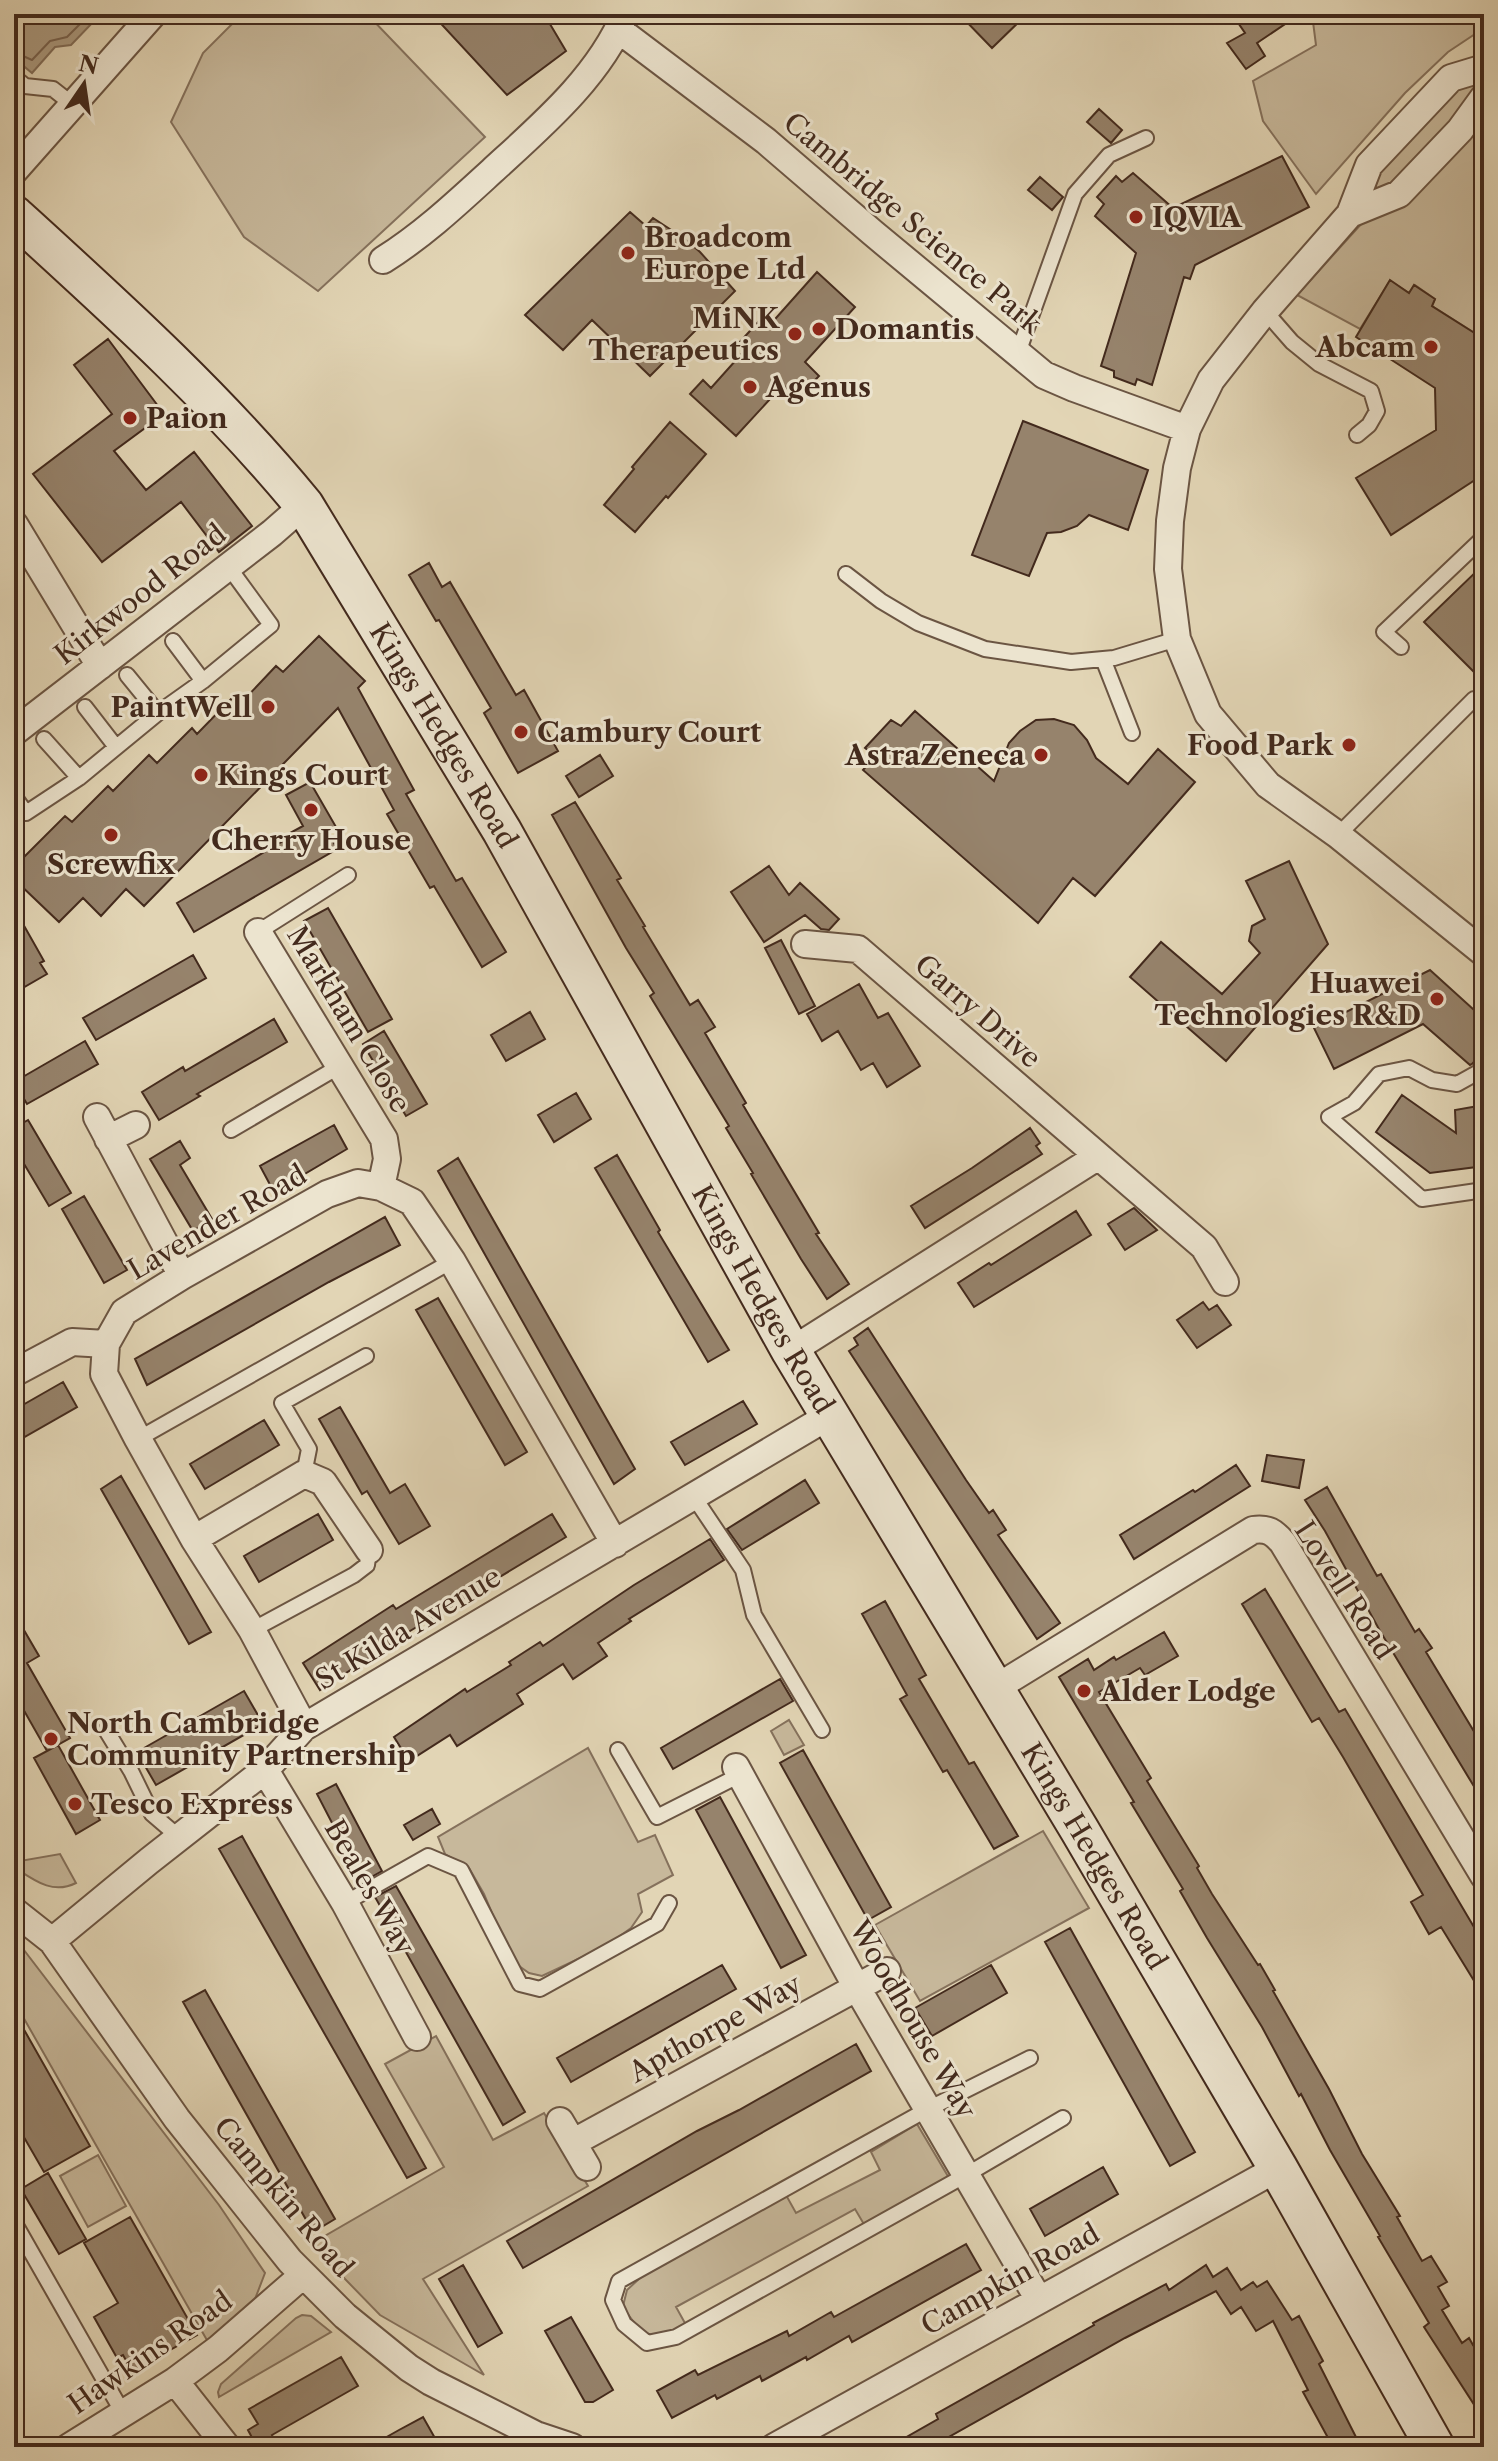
<svg xmlns="http://www.w3.org/2000/svg" width="1498" height="2461" font-family="'Libre Caslon Text',serif">
  <rect width="100%" height="100%" fill="#e2d5b5"/>
  <filter id="stains"><feTurbulence type="fractalNoise" baseFrequency=".0025" numOctaves="4"/><feColorMatrix values="0 0 0 0 .2 0 0 0 0 .09 0 0 0 0 .02 0 0 0 .5 -.17"/></filter>
  <radialGradient id="worn" r=".72"><stop offset=".6" stop-color="#630" stop-opacity="0"/><stop offset="1" stop-color="#630" stop-opacity=".3"/></radialGradient>
  <!-- green -->
  <path fill="#c7b89b" stroke="#85715c" stroke-width="2" d="M 242,14 L 367,14 L 485,137 L 318,291 L 244,237 L 171,122 L 203,53 Z
    M 1312,14 L 1484,14 L 1484,28 L 1448,52 L 1405,93 L 1316,194 L 1263,121 L 1253,81 L 1316,45 Z
    M 1480,82 L 1463,113 L 1396,186 L 1369,196 L 1381,166 L 1449,93 Z
    M 1484,112 L 1484,339 L 1432,306 L 1435,299 L 1415,285 L 1409,293 L 1390,281 L 1360,329 L 1297,295 L 1363,222 Z
    M 789,1720 L 804,1745 L 784,1755 L 771,1731 Z
    M 588,1748 L 638,1842 L 655,1835 L 673,1875 L 638,1894 L 642,1912 L 631,1928 L 606,1946 L 542,1976 L 529,1973 L 512,1961 L 484,1894 L 469,1868 L 445,1854 L 438,1837 Z
    M 1043,1831 L 1089,1908 L 920,2001 L 875,1925 Z
    M 60,1854 L 76,1883 C 52,1895 34,1880 14,1867 L 14,1862 Z
    M 14,1937 L 219,2205 L 265,2273 L 255,2299 L 208,2342 L 14,2001 Z
    M 436,2036 L 493,2140 L 544,2113 L 588,2186 L 423,2279 L 484,2375 L 380,2315 L 311,2244 L 444,2167 L 385,2064 Z
    M 917,2124 L 949,2178 L 865,2226 L 855,2209 L 676,2307 L 686,2325 C 655,2345 640,2336 623,2306 L 627,2290 L 640,2278 L 786,2195 L 796,2213 L 880,2170 L 871,2152 Z
    M 98,2155 L 126,2206 L 88,2227 L 60,2176 Z
    M 302,2315 L 311,2316 L 331,2332 L 219,2397 L 218,2392 L 221,2384 L 296,2318 Z"/>
  <!-- water -->
  <path fill="#ac9b81" stroke="#826e59" stroke-width="2" d="M 14,14 L 91,14 L 96,19 L 71,45 L 55,47 L 32,73 L 14,58 Z"/>
  <g fill="none" stroke-linecap="round" stroke-linejoin="round">
    <!-- shore -->
    <path stroke="#78624f" stroke-width="2" d="M 14,52 L 32,60 L 50,41 L 67,37 L 85,19 L 86,14"/>
  </g>
  <!-- building -->
  <path fill="#96836c" stroke="#432a1d" stroke-width="2" d="M 432,14 L 544,14 L 566,51 L 507,95 Z
    M 959,14 L 1027,14 L 992,48 Z
    M 1232,14 L 1300,14 L 1257,43 L 1265,56 L 1246,69 L 1227,43 L 1245,33 Z
    M 1099,109 L 1122,130 L 1111,143 L 1087,122 Z
    M 1282,156 L 1309,207 L 1195,265 L 1190,279 L 1184,277 L 1152,385 L 1137,379 L 1135,385 L 1114,377 L 1114,371 L 1101,366 L 1136,253 L 1095,216 L 1104,204 L 1097,197 L 1116,176 L 1122,182 L 1133,173 L 1173,208 Z
    M 1040,177 L 1063,197 L 1052,210 L 1028,190 Z
    M 630,212 L 646,226 L 653,218 L 685,239 L 700,252 L 735,291 L 650,376 L 592,320 L 563,350 L 525,315 Z
    M 817,272 L 855,307 L 805,362 L 819,376 L 798,398 L 783,385 L 736,436 L 690,394 L 703,380 L 711,388 L 745,350 L 738,344 L 760,320 L 768,327 Z
    M 1390,280 L 1409,293 L 1414,285 L 1435,299 L 1432,306 L 1484,339 L 1484,474 L 1391,535 L 1356,478 L 1436,430 L 1435,388 L 1356,337 Z
    M 108,339 L 164,414 L 114,451 L 146,490 L 194,452 L 252,526 L 219,552 L 181,502 L 102,562 L 33,474 L 112,414 L 74,365 Z
    M 1023,421 L 1148,470 L 1128,530 L 1089,515 L 1077,526 L 1061,532 L 1047,533 L 1029,576 L 972,555 Z
    M 670,422 L 706,454 L 668,498 L 666,496 L 635,532 L 604,505 L 634,469 L 632,467 Z
    M 429,563 L 442,587 L 450,582 L 516,695 L 524,690 L 558,751 L 518,773 L 484,713 L 491,708 L 439,620 L 436,621 L 409,575 Z
    M 1484,564 L 1484,682 L 1424,622 Z
    M 319,636 L 365,681 L 358,688 L 414,790 L 406,794 L 456,881 L 462,878 L 506,952 L 482,967 L 434,886 L 430,888 L 387,814 L 394,810 L 338,708 L 144,906 L 126,889 L 101,916 L 83,898 L 59,922 L 14,879 L 14,867 L 65,816 L 72,822 L 108,786 L 113,791 L 149,755 L 157,763 L 192,728 L 197,734 L 234,696 L 241,703 L 276,666 L 283,672 Z
    M 915,711 L 994,781 L 1009,743 L 1020,731 L 1036,720 L 1054,719 L 1074,725 L 1087,740 L 1096,758 L 1128,784 L 1158,749 L 1195,782 L 1095,896 L 1073,878 L 1038,923 L 863,770 L 875,756 L 865,748 L 891,720 L 901,726 Z
    M 600,755 L 613,776 L 579,797 L 566,776 Z
    M 310,782 L 336,827 L 328,831 L 337,849 L 194,932 L 177,903 L 290,837 L 288,834 L 303,826 L 286,795 Z
    M 575,802 L 621,878 L 617,880 L 645,926 L 643,927 L 690,1005 L 698,1000 L 715,1027 L 705,1033 L 746,1103 L 743,1105 L 819,1233 L 816,1234 L 849,1284 L 827,1299 L 801,1259 L 751,1174 L 753,1173 L 726,1128 L 729,1126 L 650,996 L 654,993 L 626,948 L 552,815 Z
    M 1289,861 L 1328,944 L 1226,1061 L 1130,977 L 1161,942 L 1222,994 L 1260,953 L 1249,941 L 1252,926 L 1265,919 L 1246,881 Z
    M 769,866 L 789,895 L 800,883 L 839,919 L 829,930 L 821,929 L 805,915 L 764,942 L 731,892 Z
    M 14,908 L 44,961 L 40,963 L 47,974 L 14,993 Z
    M 328,908 L 392,1019 L 368,1032 L 304,921 Z
    M 781,940 L 815,1006 L 799,1014 L 765,948 Z
    M 193,955 L 206,978 L 96,1040 L 83,1018 Z
    M 1430,970 L 1484,1019 L 1484,1051 L 1472,1064 L 1470,1065 L 1423,1024 L 1334,1069 L 1314,1028 Z
    M 859,984 L 878,1018 L 888,1013 L 920,1066 L 887,1087 L 873,1063 L 861,1070 L 838,1031 L 822,1041 L 807,1014 Z
    M 530,1012 L 545,1039 L 506,1061 L 491,1035 Z
    M 274,1019 L 287,1042 L 197,1094 L 200,1096 L 159,1120 L 142,1092 L 183,1067 L 185,1071 Z
    M 384,1031 L 427,1104 L 406,1116 L 363,1044 Z
    M 85,1041 L 98,1064 L 27,1104 L 14,1082 Z
    M 576,1093 L 591,1119 L 554,1142 L 538,1115 Z
    M 1402,1095 L 1456,1133 L 1455,1110 L 1484,1105 L 1484,1166 L 1430,1173 L 1376,1132 Z
    M 28,1120 L 71,1193 L 49,1206 L 14,1147 L 14,1128 Z
    M 334,1125 L 347,1149 L 274,1192 L 260,1166 Z
    M 1030,1128 L 1040,1143 L 1036,1146 L 1042,1154 L 925,1228 L 911,1206 L 972,1168 Z
    M 180,1141 L 190,1158 L 180,1165 L 212,1219 L 193,1231 L 150,1159 Z
    M 617,1155 L 660,1230 L 658,1232 L 729,1350 L 708,1362 L 595,1168 Z
    M 458,1158 L 635,1469 L 614,1484 L 438,1171 Z
    M 84,1196 L 127,1270 L 104,1283 L 62,1209 Z
    M 1134,1208 L 1157,1230 L 1125,1250 L 1108,1224 Z
    M 1076,1211 L 1091,1235 L 974,1307 L 958,1283 L 989,1263 L 991,1265 Z
    M 385,1217 L 400,1245 L 329,1282 L 147,1385 L 135,1359 Z
    M 438,1298 L 527,1452 L 505,1465 L 416,1310 Z
    M 1203,1302 L 1209,1310 L 1217,1305 L 1231,1325 L 1197,1348 L 1177,1320 Z
    M 868,1328 L 966,1480 L 989,1513 L 993,1510 L 1006,1530 L 998,1535 L 1060,1623 L 1037,1639 L 849,1351 L 858,1345 L 854,1338 Z
    M 63,1382 L 77,1407 L 14,1443 L 14,1410 Z
    M 743,1401 L 757,1424 L 685,1465 L 671,1442 Z
    M 340,1407 L 390,1493 L 405,1484 L 430,1526 L 399,1544 L 367,1491 L 362,1494 L 319,1419 Z
    M 264,1420 L 279,1445 L 205,1489 L 190,1464 Z
    M 1267,1455 L 1304,1460 L 1299,1488 L 1262,1481 Z
    M 1236,1465 L 1250,1486 L 1134,1559 L 1120,1535 L 1193,1490 L 1195,1492 Z
    M 121,1476 L 211,1632 L 189,1644 L 101,1489 Z
    M 805,1480 L 819,1503 L 742,1550 L 727,1529 Z
    M 1327,1487 L 1377,1576 L 1381,1574 L 1415,1632 L 1419,1629 L 1432,1648 L 1426,1652 L 1484,1748 L 1484,1803 L 1380,1631 L 1325,1531 L 1305,1500 Z
    M 318,1514 L 333,1540 L 259,1582 L 244,1556 Z
    M 552,1514 L 566,1537 L 410,1631 L 320,1690 L 303,1663 L 393,1605 L 396,1609 Z
    M 710,1539 L 724,1560 L 629,1619 L 631,1621 L 598,1643 L 607,1656 L 573,1679 L 563,1664 L 517,1694 L 523,1704 L 457,1746 L 450,1735 L 409,1761 L 394,1737 L 465,1689 L 467,1692 L 511,1665 L 509,1662 L 540,1642 L 543,1646 L 634,1585 Z
    M 1265,1589 L 1339,1712 L 1345,1709 L 1484,1944 L 1484,1997 L 1441,1927 L 1429,1934 L 1411,1902 L 1423,1895 L 1343,1757 L 1319,1718 L 1312,1722 L 1242,1604 Z
    M 885,1601 L 926,1675 L 919,1679 L 969,1764 L 974,1762 L 1018,1836 L 994,1849 L 947,1770 L 943,1772 L 900,1699 L 907,1695 L 862,1614 Z
    M 14,1613 L 39,1656 L 27,1663 L 70,1738 L 47,1751 L 14,1693 Z
    M 1164,1632 L 1178,1656 L 1145,1675 L 1140,1668 L 1099,1692 L 1151,1778 L 1147,1781 L 1199,1866 L 1197,1868 L 1212,1894 L 1258,1965 L 1260,1964 L 1275,1990 L 1273,1991 L 1329,2089 L 1362,2154 L 1400,2216 L 1397,2217 L 1410,2240 L 1422,2261 L 1431,2256 L 1447,2282 L 1438,2287 L 1449,2306 L 1442,2310 L 1462,2343 L 1469,2338 L 1473,2345 L 1484,2338 L 1484,2420 L 1424,2327 L 1429,2323 L 1378,2237 L 1380,2236 L 1330,2150 L 1301,2094 L 1299,2096 L 1262,2027 L 1207,1938 L 1180,1891 L 1183,1889 L 1131,1803 L 1134,1802 L 1059,1677 L 1088,1659 L 1094,1670 L 1114,1657 L 1116,1660 Z
    M 780,1679 L 793,1701 L 673,1769 L 661,1748 Z
    M 244,1691 L 263,1724 L 156,1785 L 137,1752 Z
    M 58,1745 L 100,1820 L 76,1834 L 34,1758 Z
    M 803,1750 L 891,1907 L 868,1920 L 780,1763 Z
    M 336,1784 L 382,1871 L 366,1880 L 361,1872 L 358,1873 L 317,1794 Z
    M 720,1797 L 806,1955 L 781,1968 L 696,1810 Z
    M 432,1809 L 440,1824 L 413,1840 L 404,1825 Z
    M 242,1836 L 426,2168 L 407,2178 L 219,1849 Z
    M 396,1886 L 525,2112 L 503,2125 L 375,1897 Z
    M 1070,1928 L 1195,2152 L 1170,2166 L 1045,1942 Z
    M 722,1965 L 736,1989 L 571,2082 L 557,2058 Z
    M 991,1965 L 1007,1993 L 932,2036 L 915,2008 Z
    M 205,1990 L 335,2219 L 313,2232 L 183,2002 Z
    M 14,2012 L 90,2146 L 44,2172 L 14,2120 Z
    M 856,2044 L 871,2071 L 523,2268 L 507,2241 L 697,2131 L 739,2110 Z
    M 1103,2167 L 1118,2194 L 1045,2236 L 1030,2209 Z
    M 48,2173 L 86,2239 L 59,2254 L 21,2189 Z
    M 130,2217 L 197,2335 L 132,2371 L 123,2355 L 117,2358 L 94,2317 L 118,2303 L 84,2243 Z
    M 966,2244 L 981,2270 L 852,2342 L 849,2336 L 807,2360 L 806,2357 L 762,2381 L 760,2376 L 717,2399 L 715,2395 L 672,2418 L 657,2391 L 695,2370 L 698,2375 L 787,2331 L 789,2336 L 831,2312 L 834,2317 Z
    M 463,2265 L 502,2333 L 478,2347 L 439,2279 Z
    M 1206,2265 L 1213,2277 L 1227,2268 L 1241,2290 L 1253,2282 L 1257,2287 L 1267,2281 L 1292,2320 L 1299,2316 L 1323,2361 L 1319,2364 L 1361,2447 L 1333,2447 L 1303,2392 L 1308,2390 L 1273,2321 L 1256,2331 L 1241,2307 L 1231,2314 L 1216,2291 L 1125,2338 L 949,2437 L 954,2447 L 889,2447 L 938,2419 L 936,2414 L 1094,2325 L 1093,2323 L 1166,2284 L 1169,2290 Z
    M 571,2317 L 613,2390 L 593,2402 L 585,2402 L 545,2331 Z
    M 341,2357 L 358,2386 L 272,2435 L 279,2447 L 257,2447 L 248,2430 L 258,2424 L 249,2409 Z
    M 423,2417 L 440,2447 L 369,2447 L 399,2430 Z"/>
  <g fill="none" stroke-linecap="round" stroke-linejoin="round">
    <defs>
      <path id="lane" d="M 14,77 L 25,86 L 53,89 L 72,104
        M 1265,311 L 1292,342 L 1319,364 L 1371,391 L 1377,411 L 1369,425 L 1357,435
        M 1018,353 L 1075,194 L 1109,155 L 1146,138
        M 846,574 L 881,601 L 918,623 L 985,649 L 1071,662 L 1114,658 L 1177,639
        M 173,641 L 203,681
        M 1401,647 L 1384,632 L 1484,537
        M 1103,659 L 1132,733
        M 127,675 L 158,713
        M 85,707 L 116,747
        M 44,739 L 79,778
        M 14,796 L 26,813 L 79,778 L 158,713 L 203,681 L 271,625 L 228,566
        M 1338,835 L 1474,699
        M 258,932 L 348,875
        M 1484,1069 L 1457,1084 L 1432,1080 L 1409,1068 L 1379,1074 L 1354,1103 L 1329,1117 L 1422,1199 L 1484,1190
        M 231,1130 L 340,1066
        M 138,1439 L 452,1261
        M 304,1474 L 309,1449 L 282,1403 L 366,1356
        M 694,1497 L 743,1570 L 754,1615 L 822,1730
        M 252,1630 L 354,1575 L 367,1565 L 369,1550
        M 106,1730 L 131,1771 L 152,1814 L 180,1838
        M 618,1750 L 657,1817 L 740,1775
        M 345,1903 L 428,1856 L 461,1870 L 520,1984 L 540,1989 L 657,1924 L 669,1903
        M 1030,2058 L 928,2109 L 619,2281 L 613,2300 L 624,2324 L 647,2343 L 676,2337 L 966,2175 L 1063,2118
        M 14,2222 L 123,2413"/>
      <path id="street" d="M 619,30 L 766,141 L 873,233 L 1044,375 L 1074,388 L 1187,429
        M 1484,68 L 1451,78 L 1369,165 L 1350,214 L 1265,311 L 1211,380 L 1187,429 L 1177,468 L 1170,521 L 1168,569 L 1177,639 L 1208,714 L 1268,785 L 1338,835 L 1484,953
        M 14,171 L 153,14
        M 1350,214 L 1399,194 L 1460,130 L 1484,97
        M 383,260 C 423,235 457,203 492,171 C 541,126 599,77 625,14
        M 14,524 L 100,666
        M 14,732 L 272,533 L 304,505
        M 258,932 L 384,1139 L 387,1159 L 381,1187
        M 805,944 L 858,949 L 1204,1247 L 1225,1282
        M 97,1117 L 182,1276
        M 108,1139 L 136,1125
        M 791,1351 L 1097,1157
        M 14,1373 L 72,1342 L 106,1344
        M 194,1539 L 304,1474 L 323,1482 L 369,1550
        M 994,1689 L 1253,1530 C 1268,1528 1274,1532 1283,1543 L 1484,1876
        M 304,1727 L 252,1630 L 194,1539 L 138,1439 L 104,1374 L 106,1344 L 124,1312 L 182,1276 L 327,1194 L 358,1183 L 381,1187 L 412,1202 L 452,1261 L 615,1544
        M 736,1767 L 856,1986 L 1039,2300
        M 265,1770 L 345,1903 L 417,2037
        M 14,1911 L 52,1941 L 177,2119 L 290,2261 L 345,2316 L 409,2368 L 431,2382 L 536,2435 L 572,2447
        M 52,1941 L 149,1861 L 265,1770 L 304,1727 L 829,1416
        M 560,2121 L 587,2167
        M 574,2142 L 887,1971
        M 175,2381 L 227,2447
        M 69,2447 L 175,2381 L 218,2349 L 303,2275
        M 774,2447 L 1278,2168"/>
      <g id="secondary">
        <path id="s1" d="M 14,215 C 115,307 217,399 304,505 L 502,831 L 791,1351 L 1079,1829 L 1278,2168 L 1435,2447"/>
      </g>
    </defs>
    <!-- lane casing -->
    <use href="#lane" stroke="#6b5543" stroke-width="18"/>
    <!-- street casing -->
    <use href="#street" stroke="#6b5543" stroke-width="30"/>
    <!-- secondary casing -->
    <use href="#secondary" stroke="#432a1d" stroke-width="42"/>
    <!-- lane -->
    <use href="#lane" stroke="#ece4cf" stroke-width="14"/>
    <!-- street -->
    <use href="#street" stroke="#ece4cf" stroke-width="26"/>
    <!-- secondary -->
    <use href="#secondary" stroke="#ece4cf" stroke-width="38"/>
  </g>
  <!-- markers -->
  <g fill="#8f2418" stroke="#ece4cf" stroke-width="3">
    <circle cx="1136" cy="217" r="8"/>
    <circle cx="628" cy="253" r="8"/>
    <circle cx="819" cy="329" r="8"/>
    <circle cx="795" cy="334" r="8"/>
    <circle cx="1431" cy="347" r="8"/>
    <circle cx="750" cy="387" r="8"/>
    <circle cx="130" cy="418" r="8"/>
    <circle cx="268" cy="707" r="8"/>
    <circle cx="521" cy="732" r="8"/>
    <circle cx="1349" cy="745" r="8"/>
    <circle cx="1041" cy="755" r="8"/>
    <circle cx="201" cy="775" r="8"/>
    <circle cx="311" cy="810" r="8"/>
    <circle cx="111" cy="835" r="8"/>
    <circle cx="1437" cy="999" r="8"/>
    <circle cx="1084" cy="1691" r="8"/>
    <circle cx="51" cy="1739" r="8"/>
    <circle cx="75" cy="1804" r="8"/>
  </g>
  <g text-anchor="middle" stroke-width="6" stroke-linejoin="round" paint-order="stroke">
    <!-- poi labels -->
    <g font-size="28" font-weight="bold" fill="#432a1d" stroke="#ece4cf" text-anchor="start">
      <text x="1152" y="227">IQVIA</text>
      <text x="644" y="247">Broadcom<tspan x="644" dy="32">Europe Ltd</tspan></text>
      <text x="779" y="328" text-anchor="end">MiNK<tspan x="779" dy="32">Therapeutics</tspan></text>
      <text x="835" y="339">Domantis</text>
      <text x="1415" y="357" text-anchor="end">Abcam</text>
      <text x="766" y="397">Agenus</text>
      <text x="146" y="428">Paion</text>
      <text x="252" y="717" text-anchor="end">PaintWell</text>
      <text x="537" y="742">Cambury Court</text>
      <text x="1333" y="755" text-anchor="end">Food Park</text>
      <text x="1025" y="765" text-anchor="end">AstraZeneca</text>
      <text x="217" y="785">Kings Court</text>
      <text x="311" y="850" text-anchor="middle">Cherry House</text>
      <text x="111" y="874" text-anchor="middle">Screwfix</text>
      <text x="1421" y="993" text-anchor="end">Huawei<tspan x="1421" dy="32">Technologies R&amp;D</tspan></text>
      <text x="1100" y="1701">Alder Lodge</text>
      <text x="67" y="1733">North Cambridge<tspan x="67" dy="32">Community Partnership</tspan></text>
      <text x="91" y="1814">Tesco Express</text>
    </g>
    <!-- street labels -->
    <g font-size="28" fill="#432a1d" stroke="#ece4cf">
      <text transform="translate(913 223) rotate(40)" y="10">Cambridge Science Park</text>
      <text transform="translate(140 594) rotate(-38)" y="10">Kirkwood Road</text>
      <text dy="10" stroke="none"><textPath href="#s1" startOffset="680">Kings Hedges Road</textPath></text>
      <text transform="translate(978 1011) rotate(41)" y="10">Garry Drive</text>
      <text transform="translate(349 1019) rotate(59)" y="10">Markham Close</text>
      <text transform="translate(217 1222) rotate(-30)" y="10">Lavender Road</text>
      <text dy="10" stroke="none"><textPath href="#s1" startOffset="1328">Kings Hedges Road</textPath></text>
      <text transform="translate(1345 1590) rotate(57)" y="10">Lovell Road</text>
      <text transform="translate(408 1628) rotate(-31)" y="10">St Kilda Avenue</text>
      <text dy="10" stroke="none"><textPath href="#s1" startOffset="1976">Kings Hedges Road</textPath></text>
      <text transform="translate(370 1887) rotate(60)" y="10">Beales Way</text>
      <text transform="translate(913 2019) rotate(60)" y="10">Woodhouse Way</text>
      <text transform="translate(715 2028) rotate(-29)" y="10">Apthorpe Way</text>
      <text transform="translate(284 2197) rotate(50)" y="10">Campkin Road</text>
      <text transform="translate(1010 2279) rotate(-29)" y="10">Campkin Road</text>
      <text transform="translate(150 2352) rotate(-35)" y="10">Hawkins Road</text>
    </g>
  </g>
  <!-- margin -->
  <rect width="1498" height="2461" fill="none" stroke="#e2d5b5" stroke-width="48"/>
  <rect x="16" y="16" width="1466" height="2429" fill="none" stroke="#432a1d" stroke-width="4"/>
  <rect x="24" y="24" width="1450" height="2413" fill="none" stroke="#432a1d" stroke-width="2"/>
  <!-- north arrow -->
  <g transform="translate(84 84) rotate(13)" stroke="#ece4cf" stroke-width="6" paint-order="stroke">
  <path d="M0-6L14 30L0 20L-14 30Z" fill="#432a1d"/>
  <text y="-12" font-size="22" font-weight="bold" text-anchor="middle" fill="#432a1d">N</text>
  </g>
  <rect width="100%" height="100%" filter="url(#stains)"/>
  <rect width="100%" height="100%" fill="url(#worn)"/>
</svg>
